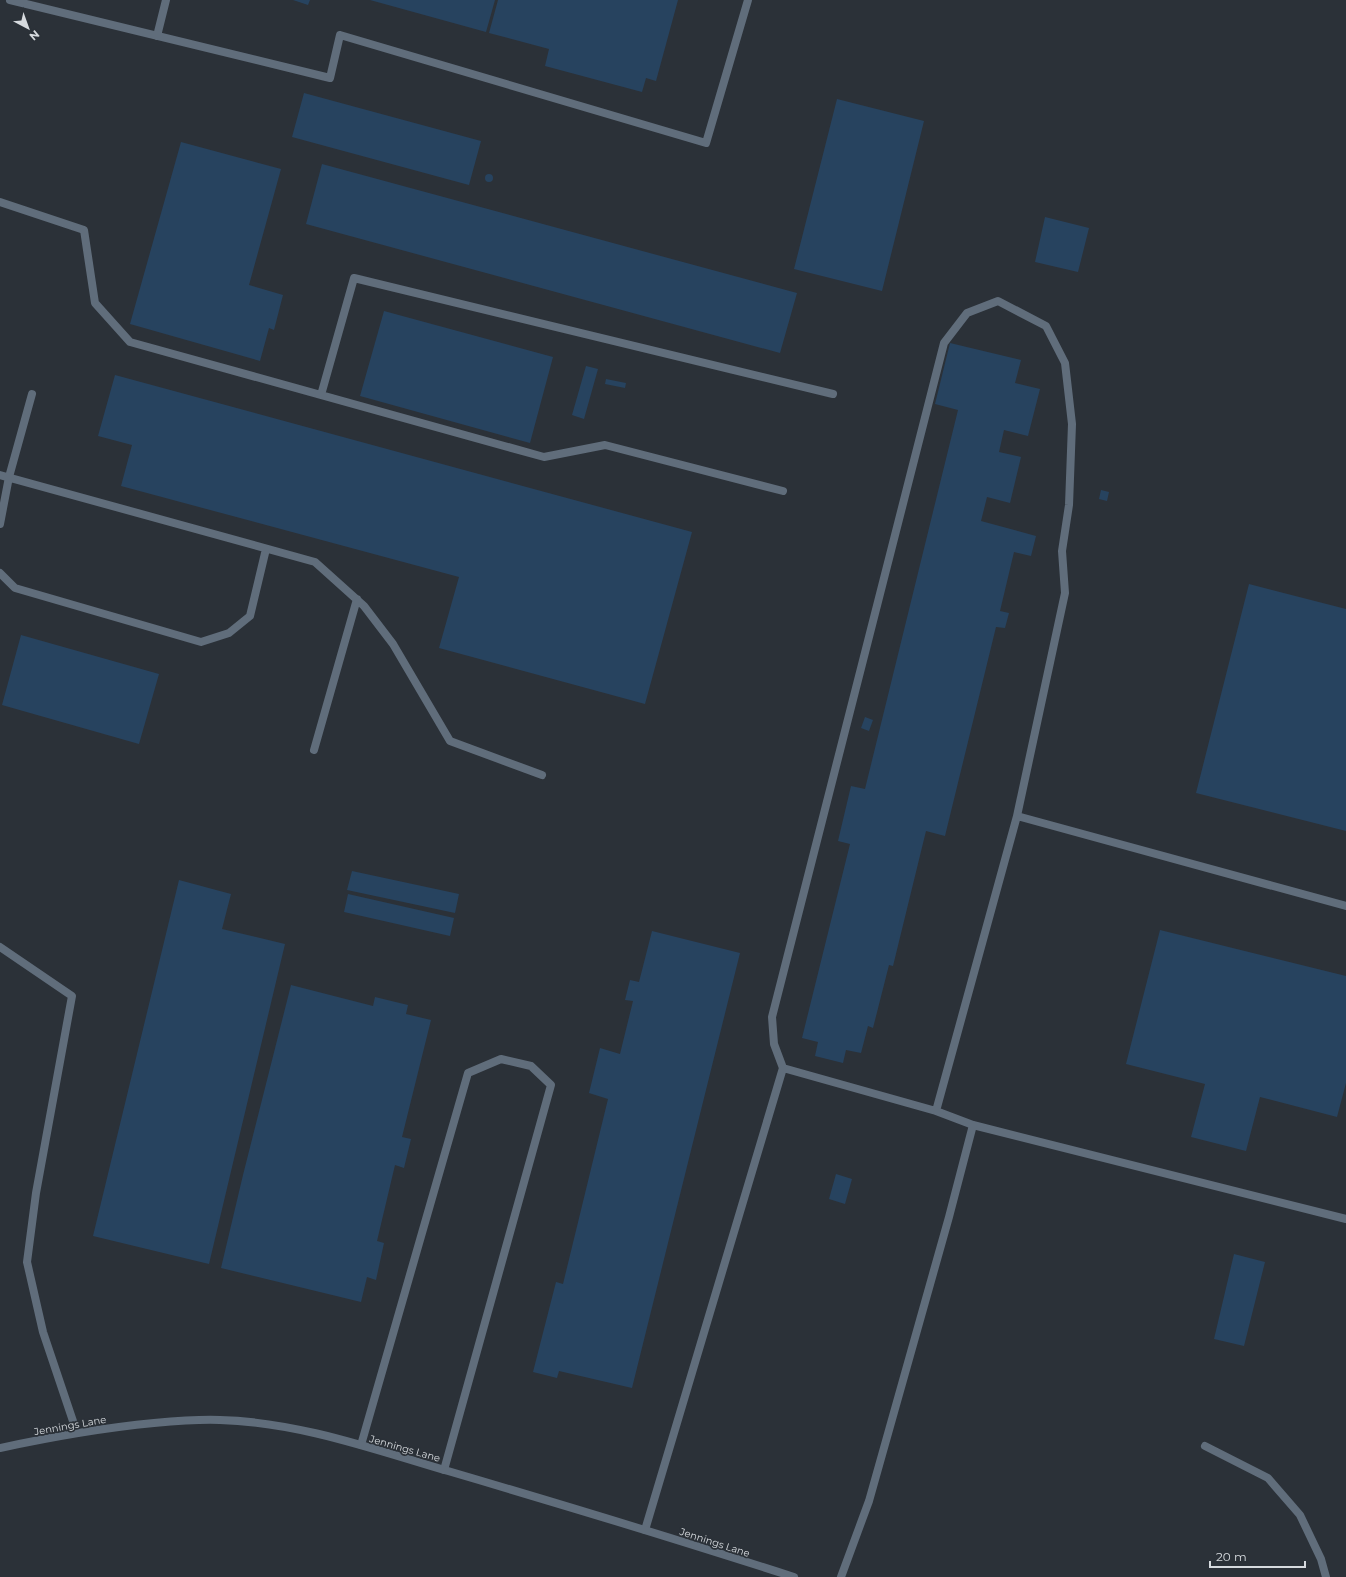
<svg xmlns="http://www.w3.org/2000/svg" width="1346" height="1577" font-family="Montserrat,sans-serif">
  <rect width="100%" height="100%" fill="#2b3138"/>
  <!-- building -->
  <path fill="#27435f" d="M 293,0 L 310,0 L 308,5 Z
    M 370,0 L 495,0 L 486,32 Z
    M 498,0 L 678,0 L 656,81 L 646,78 L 642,92 L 545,66 L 549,49 L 489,33 Z
    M 304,93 L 481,141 L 469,185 L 292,137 Z
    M 837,99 L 924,121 L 882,291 L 794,269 Z
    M 181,142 L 281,169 L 249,285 L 283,295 L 274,330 L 269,328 L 260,361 L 130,324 Z
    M 322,164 L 797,293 L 780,353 L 306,224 Z
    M485 178a4 4 0 1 1 8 0a4 4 0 1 1-8 0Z
    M 1045,217 L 1089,228 L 1078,272 L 1035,262 Z
    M 384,311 L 553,357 L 530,443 L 360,396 Z
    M 950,343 L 1021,360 L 1015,383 L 1040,389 L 1028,436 L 1004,430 L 999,452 L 1021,457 L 1010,503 L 987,497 L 981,521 L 1036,536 L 1031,556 L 1014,552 L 1000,611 L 1009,613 L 1005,628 L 996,627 L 945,836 L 926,831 L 893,966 L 889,965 L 873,1028 L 868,1026 L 861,1053 L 846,1050 L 843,1063 L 815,1056 L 818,1042 L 802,1038 L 850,844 L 838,841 L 851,786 L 865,789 L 958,410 L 935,404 Z
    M 586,366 L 598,369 L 584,419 L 572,415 Z
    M 115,375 L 692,532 L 645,704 L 439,648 L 459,577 L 121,486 L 132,445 L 98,436 Z
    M 606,379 L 626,383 L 625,388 L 605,384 Z
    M 1101,490 L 1109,492 L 1107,501 L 1099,499 Z
    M 1249,584 L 1346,609 L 1346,831 L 1196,793 Z
    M 21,635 L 159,674 L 139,744 L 2,705 Z
    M 865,717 L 873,720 L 869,731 L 861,728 Z
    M 352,871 L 459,894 L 455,913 L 347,890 Z
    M 179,880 L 231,894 L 222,929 L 285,944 L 209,1264 L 93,1236 Z
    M 348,894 L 454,918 L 450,936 L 344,912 Z
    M 1160,930 L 1346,976 L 1346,1083 L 1337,1117 L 1260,1097 L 1246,1151 L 1191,1137 L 1205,1084 L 1126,1064 Z
    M 652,931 L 740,953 L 632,1388 L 559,1371 L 557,1378 L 533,1372 L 556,1282 L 563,1284 L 608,1099 L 589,1093 L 600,1048 L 620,1054 L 633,1001 L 625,1000 L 630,980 L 639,982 Z
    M 291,985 L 373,1006 L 375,997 L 408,1005 L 406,1014 L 431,1020 L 402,1137 L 411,1139 L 404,1168 L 395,1165 L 377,1241 L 384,1243 L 376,1280 L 367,1277 L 361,1302 L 221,1268 L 243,1175 Z
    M 836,1174 L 852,1179 L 845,1204 L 829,1199 Z
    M 1234,1254 L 1265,1262 L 1244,1346 L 1214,1339 Z"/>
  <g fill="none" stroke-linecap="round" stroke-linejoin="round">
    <!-- service -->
    <path stroke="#606d7b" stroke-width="8" d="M 10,0 L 330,78 L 340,35 L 706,143 L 748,0
      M 157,36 L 166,0
      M 0,202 L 84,230 L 95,303 L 130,342 L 544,457 L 605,445 L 783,491
      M 321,395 L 354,278 L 833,394
      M 0,475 L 315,562 L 364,606 L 393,644 L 450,741 L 542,775
      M 0,524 L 9,477 L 32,394
      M 0,573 L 15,588 L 201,642 L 229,633 L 250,616 L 266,549
      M 314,750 L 357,599
      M 1346,906 L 1017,816 L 936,1111 L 973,1125 L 1346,1219
      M 0,947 L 72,996 L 36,1193 L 27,1262 L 43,1332 L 77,1433
      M 783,1068 L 774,1044 L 772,1017 L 944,343 L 967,313 L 998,301 L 1046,326 L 1065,363 L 1072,424 L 1069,505 L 1062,551 L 1065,593 L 1017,816
      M 361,1445 L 468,1073 L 501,1059 L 531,1066 L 551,1085 L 444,1470
      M 1205,1446 L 1268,1478 L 1300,1515 L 1321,1559 L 1326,1577
      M 645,1530 L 783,1068 L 936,1111
      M 841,1577 L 869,1501 L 949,1217 L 973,1125"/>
    <!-- tertiary -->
    <path stroke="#606d7b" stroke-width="8" d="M 0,1448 C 51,1437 102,1428 154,1423 C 176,1421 198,1419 220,1420 C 298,1422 373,1449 448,1471 C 564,1505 679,1540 794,1577"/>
  </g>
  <g text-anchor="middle" stroke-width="3.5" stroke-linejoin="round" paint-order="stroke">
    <!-- street labels -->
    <g font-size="10" fill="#d6dade" stroke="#2b3138">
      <text transform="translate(70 1425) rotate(-10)" y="4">Jennings Lane</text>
      <text transform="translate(405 1448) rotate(16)" y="4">Jennings Lane</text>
      <text transform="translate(715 1542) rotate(18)" y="4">Jennings Lane</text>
    </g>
  </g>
  <!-- north arrow -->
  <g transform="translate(28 28) rotate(139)" stroke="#2b3138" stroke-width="3" paint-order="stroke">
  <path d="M0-3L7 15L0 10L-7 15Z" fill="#d6dade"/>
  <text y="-6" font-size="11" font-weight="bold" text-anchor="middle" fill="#d6dade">N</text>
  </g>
  <!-- scale -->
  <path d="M1210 1561v6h95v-6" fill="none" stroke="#d6dade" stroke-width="2"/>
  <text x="1216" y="1561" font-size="12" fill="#d6dade" stroke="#2b3138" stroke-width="3" paint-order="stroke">20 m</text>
</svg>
